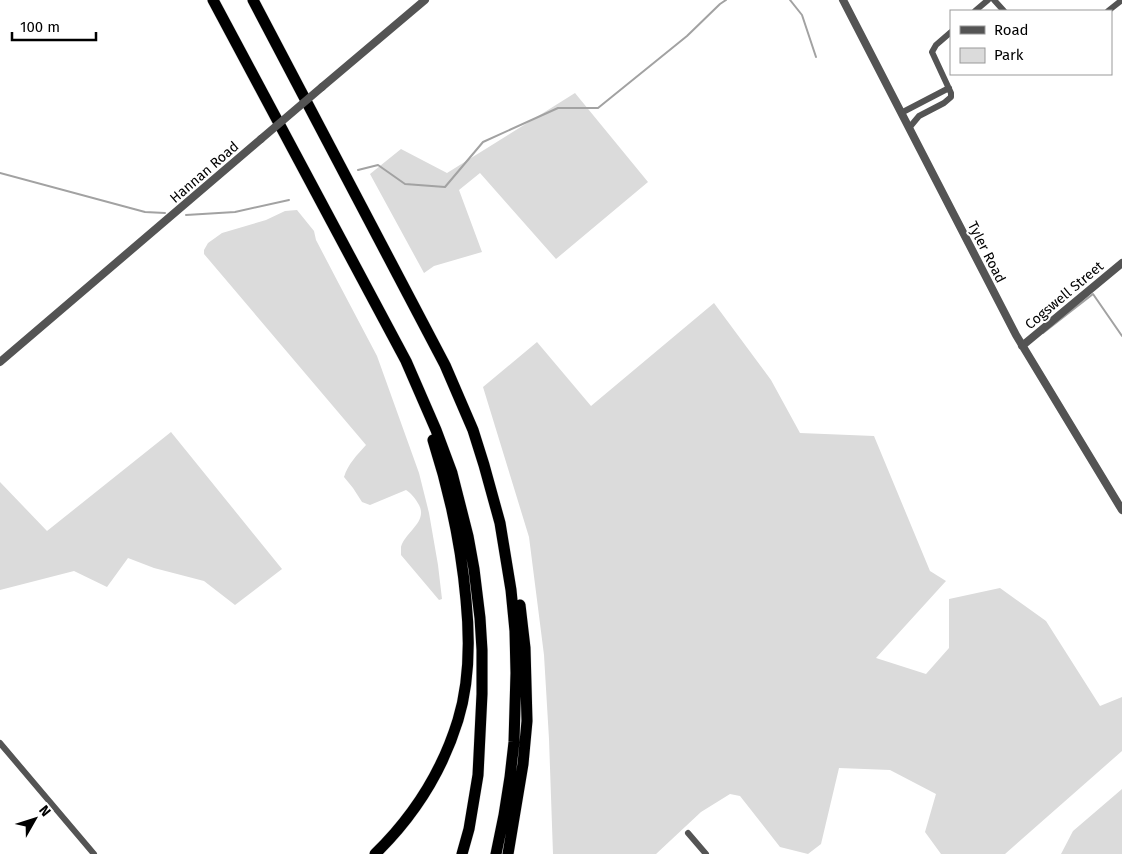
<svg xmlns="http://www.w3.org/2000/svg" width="1122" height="854" font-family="'Fira Sans',sans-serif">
  <rect width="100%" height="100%" fill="#fff"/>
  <!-- green -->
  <path fill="#dbdbdb" d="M 575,93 L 648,182 L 556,259 L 480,173 L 459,190 L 482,252 L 434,266 L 424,273 L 370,174 L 401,149 L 447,173 Z
    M 297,210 L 314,231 L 316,240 L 339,284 L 377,356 L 419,473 L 429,513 L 438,565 L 442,599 L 439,600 L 401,555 C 401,555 401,547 401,547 C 405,532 428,522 419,505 C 415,498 412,494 406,490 L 370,505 L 362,502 L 353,488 L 344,477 C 348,464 357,455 366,445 L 204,254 L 204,250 L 208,243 L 222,233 L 266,220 L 285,211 Z
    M 714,303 L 771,380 L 800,433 L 874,436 L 930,571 L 946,581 L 876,658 L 926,674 L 949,648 L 949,599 L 1000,588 L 1046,621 L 1100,706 L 1122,697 L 1122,751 L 1005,854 L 941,854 L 925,832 L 936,794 L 890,770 L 839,768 L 821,844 L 808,854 L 780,847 L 740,796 L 730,794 L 701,812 L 656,854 L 553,854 L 549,739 L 544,655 L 529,537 L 483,387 L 537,342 L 591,406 Z
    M 171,432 L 282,569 L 235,605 L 204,581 L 154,568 L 128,558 L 107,587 L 74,571 L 0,590 L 0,482 L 47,531 Z
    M 1122,789 L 1122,854 L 1061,854 L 1073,831 Z"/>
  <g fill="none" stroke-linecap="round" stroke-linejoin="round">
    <!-- stream -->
    <path stroke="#a2a2a2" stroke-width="2" d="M 790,0 L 802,15 L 816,57
      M 358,170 L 378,165 L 405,184 L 445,187 L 483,142 L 558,108 L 598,108 L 687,36 L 720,4 L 726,0
      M 0,173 L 145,212 L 165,213
      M 186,215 L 235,212 L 289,200
      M 1043,333 L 1093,294 L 1122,336"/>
    <defs>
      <path id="motorway" d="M 213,0 L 406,361 L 436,430 L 452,473 L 468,536 L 474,569 L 480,618 L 482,650 L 482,694 L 478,775 L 469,829 L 462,854
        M 253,0 L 445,365 L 473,430 L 484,465 L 500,523 L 511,590 L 515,631 L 516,673 L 514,742 L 510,777 L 504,815 L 496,854
        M 375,854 C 414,816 442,772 458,720 C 470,681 470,640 466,600 C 461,544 450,493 433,440
        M 508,854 L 523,764 L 527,721 L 525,648 L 520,605"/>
    </defs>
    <!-- motorway casing -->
    <use href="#motorway" stroke="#dbdbdb" stroke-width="12"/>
    <!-- minor -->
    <path stroke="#545454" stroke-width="6" d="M 994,0 L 1004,11
      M 975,11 L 988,0
      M 1108,11 L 1122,0
      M 901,113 L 949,88
      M 909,128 L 919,116 L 944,103 L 951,97 L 951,93 L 932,52 L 936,45 L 951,32
      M 0,743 L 94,854
      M 688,833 L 706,854"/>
    <!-- tertiary -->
    <path stroke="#545454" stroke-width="8" d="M 843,0 L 1016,335 L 1122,510
      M 322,87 L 425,0
      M 1022,346 L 1122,263
      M 0,362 L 261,139"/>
    <!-- motorway -->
    <use href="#motorway" stroke="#000" stroke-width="11"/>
    <!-- tertiary-bridge -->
    <path stroke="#545454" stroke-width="8" d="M 261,139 L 322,87"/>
  </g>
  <g text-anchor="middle" stroke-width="4" stroke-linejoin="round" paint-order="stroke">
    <!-- street labels -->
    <g font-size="14" fill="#000" stroke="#fff">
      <text transform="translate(204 172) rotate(-41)" y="5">Hannan Road</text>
      <text transform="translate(987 252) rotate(63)" y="5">Tyler Road</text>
      <text transform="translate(1064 295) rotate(-40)" y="5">Cogswell Street</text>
    </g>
  </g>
  <!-- legend -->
  <rect x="950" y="10" width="162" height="65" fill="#ffffff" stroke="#999999"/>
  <rect x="960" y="26" width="25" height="8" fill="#545454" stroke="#999999"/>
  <text x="994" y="35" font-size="15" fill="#000000">Road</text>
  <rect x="960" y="48" width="25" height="15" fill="#dbdbdb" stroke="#999999"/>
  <text x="994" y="60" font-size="15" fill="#000000">Park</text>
  <!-- north arrow -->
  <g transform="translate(35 819) rotate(51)" stroke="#ffffff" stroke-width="4" paint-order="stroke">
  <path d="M0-4L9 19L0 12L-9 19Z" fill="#000000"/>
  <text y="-8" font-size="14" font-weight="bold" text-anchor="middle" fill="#000000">N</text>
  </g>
  <!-- scale -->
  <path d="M12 32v8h84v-8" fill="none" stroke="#000000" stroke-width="2.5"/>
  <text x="20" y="32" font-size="15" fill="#000000" stroke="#ffffff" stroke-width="4" paint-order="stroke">100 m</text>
</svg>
